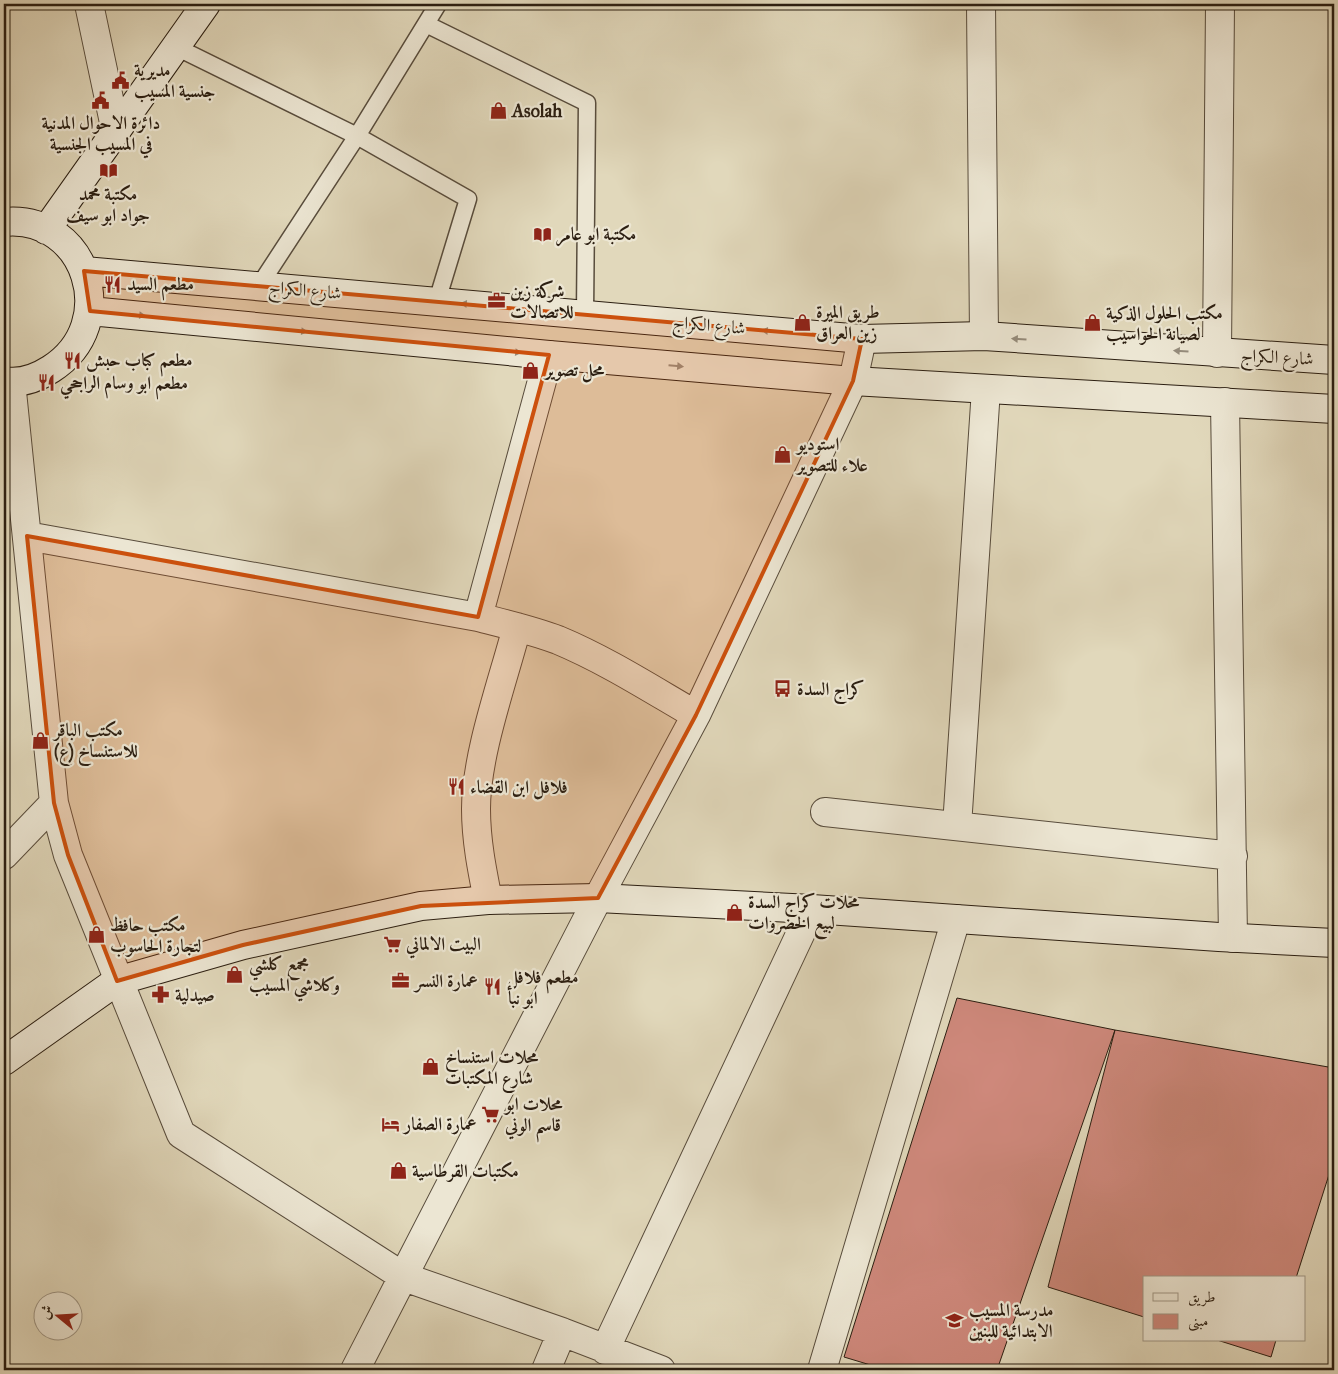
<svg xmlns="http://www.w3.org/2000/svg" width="1338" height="1374" font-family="'IM FELL Great Primer',Amiri,serif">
  <rect width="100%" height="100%" fill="#e1d8bb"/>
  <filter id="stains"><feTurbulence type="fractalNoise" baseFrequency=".004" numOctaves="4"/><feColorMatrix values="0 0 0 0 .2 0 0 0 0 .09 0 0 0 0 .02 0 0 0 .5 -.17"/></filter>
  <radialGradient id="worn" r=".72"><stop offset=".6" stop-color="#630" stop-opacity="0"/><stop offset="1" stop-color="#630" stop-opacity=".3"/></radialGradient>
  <!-- building -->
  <path fill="#ce887b" stroke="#2b1e11" d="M 957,998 L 1115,1030 L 997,1370 L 887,1370 L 844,1357 Z
    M 1115,1030 L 1334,1068 L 1334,1159 L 1296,1278 L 1144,1278 L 1144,1317 L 1048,1287 Z
    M 1217,1340 L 1276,1340 L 1271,1357 Z"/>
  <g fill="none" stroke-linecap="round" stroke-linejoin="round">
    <defs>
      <path id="lane" d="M 426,24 L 587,103 L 585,314
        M 176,47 L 357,136 L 468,199 L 437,301
        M 259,286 L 357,136 L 438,4"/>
      <path id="street" d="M 89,4 L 116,132
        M 981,4 L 984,336
        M 1217,353 L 1220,4
        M 11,382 L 54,803 L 68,855 L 181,1134 L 404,1277 L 562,1332 L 661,1370
        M 1225,402 L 1233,938
        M 27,536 L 478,617 C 505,624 532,630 558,640 C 606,660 651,689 696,715
        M 478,617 L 549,355
        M 825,812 L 1233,856
        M 957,826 L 986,389
        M 4,855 L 54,803
        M 488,900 C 482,870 476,840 476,809 C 476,754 503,681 517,627
        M 605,1350 L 812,909
        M 355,1370 L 598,898 L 696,715 L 853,381 L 862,339
        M 546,1370 L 562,1332
        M 822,1370 L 956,919"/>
      <path id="secondary" d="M 4,222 C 87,214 122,324 51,369 C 37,378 20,384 4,381
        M 46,230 L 206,4
        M 84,271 L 862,339 L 984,336 L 1334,360
        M 90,311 L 549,355 L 853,381 L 1334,409
        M 4,1061 L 117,981 L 243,945 L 421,906 L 488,900 L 598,898 L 812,909 L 1219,937 L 1334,943"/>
    </defs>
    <!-- lane casing -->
    <use href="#lane" stroke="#584c3c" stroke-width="19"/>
    <!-- street casing -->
    <use href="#street" stroke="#584c3c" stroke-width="30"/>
    <!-- secondary casing -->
    <use href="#secondary" stroke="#2b1e11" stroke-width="30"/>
    <!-- lane -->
    <use href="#lane" stroke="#ece6d3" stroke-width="16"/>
    <!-- street -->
    <use href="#street" stroke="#ece6d3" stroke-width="28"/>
    <!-- secondary -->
    <use href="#secondary" stroke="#ece6d3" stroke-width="28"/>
  </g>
  <!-- one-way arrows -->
  <defs><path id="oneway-solid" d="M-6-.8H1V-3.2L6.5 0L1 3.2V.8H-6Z" transform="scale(1.25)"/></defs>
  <g fill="#958c7c">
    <use href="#oneway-solid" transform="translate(468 304) rotate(-175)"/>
    <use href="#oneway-solid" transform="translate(138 315) rotate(6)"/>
    <use href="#oneway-solid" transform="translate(300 331) rotate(6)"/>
    <use href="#oneway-solid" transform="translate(769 331) rotate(-175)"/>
    <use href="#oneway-solid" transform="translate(1019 339) rotate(-176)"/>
    <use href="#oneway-solid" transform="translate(1181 351) rotate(-176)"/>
    <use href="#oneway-solid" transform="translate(514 352) rotate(6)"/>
    <use href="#oneway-solid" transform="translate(676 366) rotate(5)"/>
  </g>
  <!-- marked area -->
  <path fill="#cc500d" fill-opacity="0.2" stroke="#cc500d" stroke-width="4" stroke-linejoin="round" d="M 84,271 L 862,339 L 853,381 L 696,715 L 598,898 L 421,906 L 243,945 L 117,981 L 68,855 L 54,803 L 27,536 L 478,617 L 549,355 L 90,311 Z"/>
  <!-- icons -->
  <defs>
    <symbol id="civic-bare" viewBox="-9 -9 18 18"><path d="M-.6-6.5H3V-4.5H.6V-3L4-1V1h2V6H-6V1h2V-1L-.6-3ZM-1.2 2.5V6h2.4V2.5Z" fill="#8f2418" stroke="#ece6d3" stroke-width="2.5" paint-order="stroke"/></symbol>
    <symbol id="shop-bare" viewBox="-9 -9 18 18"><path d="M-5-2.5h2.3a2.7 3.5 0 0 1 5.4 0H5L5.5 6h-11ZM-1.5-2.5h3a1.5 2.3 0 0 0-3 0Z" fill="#8f2418" stroke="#ece6d3" stroke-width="2.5" paint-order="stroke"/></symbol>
    <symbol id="library-bare" viewBox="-9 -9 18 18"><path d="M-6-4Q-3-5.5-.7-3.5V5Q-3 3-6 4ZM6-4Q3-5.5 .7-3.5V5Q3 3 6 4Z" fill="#8f2418" stroke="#ece6d3" stroke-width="2.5" paint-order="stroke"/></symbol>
    <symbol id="restaurant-bare" viewBox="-9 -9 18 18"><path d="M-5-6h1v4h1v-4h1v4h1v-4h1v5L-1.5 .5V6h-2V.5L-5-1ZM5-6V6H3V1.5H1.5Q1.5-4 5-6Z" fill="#8f2418" stroke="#ece6d3" stroke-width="2.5" paint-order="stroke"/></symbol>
    <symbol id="office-bare" viewBox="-9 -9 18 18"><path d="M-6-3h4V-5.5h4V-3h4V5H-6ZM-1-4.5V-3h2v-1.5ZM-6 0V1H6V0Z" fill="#8f2418" stroke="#ece6d3" stroke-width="2.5" paint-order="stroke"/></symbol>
    <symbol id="bus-bare" viewBox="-9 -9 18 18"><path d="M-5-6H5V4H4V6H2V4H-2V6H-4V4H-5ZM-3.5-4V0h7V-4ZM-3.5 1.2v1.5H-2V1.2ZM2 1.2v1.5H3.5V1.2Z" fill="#8f2418" stroke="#ece6d3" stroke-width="2.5" paint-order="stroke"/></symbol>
    <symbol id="supermarket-bare" viewBox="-9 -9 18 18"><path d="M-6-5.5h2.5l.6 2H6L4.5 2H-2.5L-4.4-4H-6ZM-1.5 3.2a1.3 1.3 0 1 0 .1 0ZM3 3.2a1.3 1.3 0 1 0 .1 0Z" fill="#8f2418" stroke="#ece6d3" stroke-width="2.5" paint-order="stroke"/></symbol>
    <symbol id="pharmacy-bare" viewBox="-9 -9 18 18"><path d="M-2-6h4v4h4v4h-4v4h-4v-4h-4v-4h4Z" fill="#8f2418" stroke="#ece6d3" stroke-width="2.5" paint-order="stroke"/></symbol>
    <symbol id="hotel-bare" viewBox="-9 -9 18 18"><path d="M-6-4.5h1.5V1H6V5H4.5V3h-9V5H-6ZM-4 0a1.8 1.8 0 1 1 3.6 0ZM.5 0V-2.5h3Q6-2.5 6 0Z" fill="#8f2418" stroke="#ece6d3" stroke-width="2.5" paint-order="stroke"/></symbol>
    <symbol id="school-bare" viewBox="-9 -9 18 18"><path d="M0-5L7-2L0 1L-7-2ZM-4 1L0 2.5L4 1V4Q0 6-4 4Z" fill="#8f2418" stroke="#ece6d3" stroke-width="2.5" paint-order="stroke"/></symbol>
  </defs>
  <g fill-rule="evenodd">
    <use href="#civic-bare" x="108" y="68" width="25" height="25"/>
    <use href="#civic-bare" x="88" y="88" width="25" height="25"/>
    <use href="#shop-bare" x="486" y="98" width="25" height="25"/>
    <use href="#library-bare" x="96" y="158" width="25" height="25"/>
    <use href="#library-bare" x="530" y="222" width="25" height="25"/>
    <use href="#restaurant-bare" x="100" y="272" width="25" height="25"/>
    <use href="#office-bare" x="484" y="288" width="25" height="25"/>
    <use href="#shop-bare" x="790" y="310" width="25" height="25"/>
    <use href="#shop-bare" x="1080" y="310" width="25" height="25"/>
    <use href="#restaurant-bare" x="60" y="348" width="25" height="25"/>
    <use href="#shop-bare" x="518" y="358" width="25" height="25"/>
    <use href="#restaurant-bare" x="34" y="370" width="25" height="25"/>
    <use href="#shop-bare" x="770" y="442" width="25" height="25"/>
    <use href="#bus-bare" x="770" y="676" width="25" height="25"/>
    <use href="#shop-bare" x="28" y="728" width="25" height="25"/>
    <use href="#restaurant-bare" x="444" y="774" width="25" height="25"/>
    <use href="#shop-bare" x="722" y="900" width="25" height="25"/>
    <use href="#shop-bare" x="84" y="922" width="25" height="25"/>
    <use href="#supermarket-bare" x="380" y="932" width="25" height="25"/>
    <use href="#shop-bare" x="222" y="962" width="25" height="25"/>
    <use href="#office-bare" x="388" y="968" width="25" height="25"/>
    <use href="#restaurant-bare" x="480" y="974" width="25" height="25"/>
    <use href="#pharmacy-bare" x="148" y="982" width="25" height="25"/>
    <use href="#shop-bare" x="418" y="1054" width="25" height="25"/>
    <use href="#supermarket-bare" x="478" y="1102" width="25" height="25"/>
    <use href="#hotel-bare" x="378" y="1112" width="25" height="25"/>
    <use href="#shop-bare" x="386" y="1158" width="25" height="25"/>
    <use href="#school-bare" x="942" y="1308" width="25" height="25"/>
  </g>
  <g text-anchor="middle" stroke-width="4.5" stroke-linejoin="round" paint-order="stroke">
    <!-- poi labels -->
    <g font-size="18" font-weight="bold" fill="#2b1e11" stroke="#ece6d3" text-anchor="start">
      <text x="134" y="76">مديرية<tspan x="134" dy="21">جنسية المسيب</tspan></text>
      <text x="512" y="117">Asolah</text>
      <text x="101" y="129" text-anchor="middle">دائرة الاحوال المدنية<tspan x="101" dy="21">في المسيب الجنسية</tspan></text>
      <text x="108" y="200" text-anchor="middle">مكتبة محمد<tspan x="108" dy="21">جواد ابو سيف</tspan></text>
      <text x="556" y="240">مكتبة ابو عامر</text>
      <text x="127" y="290">مطعم السيد</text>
      <text x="510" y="297">شركة زين<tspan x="510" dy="21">للاتصالات</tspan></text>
      <text x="816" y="318">طريق الميرة<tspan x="816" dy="21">زين العراق</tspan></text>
      <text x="1106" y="319">مكتب الحلول الذكية<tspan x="1106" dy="21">لصيانة الحواسيب</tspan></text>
      <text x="86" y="366">مطعم كباب حبش</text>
      <text x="545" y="376">محل تصوير</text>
      <text x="60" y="389">مطعم ابو وسام الراجحي</text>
      <text x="797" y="450">استوديو<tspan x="797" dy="21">علاء للتصوير</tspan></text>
      <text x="797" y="695">كراج السدة</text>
      <text x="54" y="736">مكتب الباقر<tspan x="54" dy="21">(ع) للاستنساخ</tspan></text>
      <text x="470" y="793">فلافل ابن القضاء</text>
      <text x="748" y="908">محلات كراج السدة<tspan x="748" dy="21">لبيع الخضروات</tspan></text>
      <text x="110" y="931">مكتب حافظ<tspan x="110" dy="21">لتجارة الحاسوب</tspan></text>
      <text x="406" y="950">البيت الالماني</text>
      <text x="249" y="970">مجمع كلشي<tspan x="249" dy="21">وكلاشي المسيب</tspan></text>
      <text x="507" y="983">مطعم فلافل<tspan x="507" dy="21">ابو نبأ</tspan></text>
      <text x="415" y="987">عمارة النسر</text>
      <text x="175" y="1001">صيدلية</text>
      <text x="445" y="1063">محلات استنساخ<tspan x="445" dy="21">شارع المكتبات</tspan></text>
      <text x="505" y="1110">محلات ابو<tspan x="505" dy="21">قاسم الوني</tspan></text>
      <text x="404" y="1130">عمارة الصفار</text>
      <text x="412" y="1177">مكتبات القرطاسية</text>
      <text x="969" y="1316">مدرسة المسيب<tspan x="969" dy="21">الابتدائية للبنين</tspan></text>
    </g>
    <!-- street labels -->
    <g font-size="18" fill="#2b1e11" stroke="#ece6d3">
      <text transform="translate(305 290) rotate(5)" y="6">شارع الكراج</text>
      <text transform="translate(709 325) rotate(5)" y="6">شارع الكراج</text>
      <text transform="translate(1277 357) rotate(3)" y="6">شارع الكراج</text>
    </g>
  </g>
  <!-- margin -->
  <rect width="1338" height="1374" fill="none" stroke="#e1d8bb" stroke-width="20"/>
  <rect x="5" y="5" width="1328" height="1364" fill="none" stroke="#2b1e11" stroke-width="2.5"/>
  <rect x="10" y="10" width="1318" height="1354" fill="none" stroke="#2b1e11"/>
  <!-- legend -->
  <rect x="1143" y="1276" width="162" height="65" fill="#ece6d3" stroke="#9f9685"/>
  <rect x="1153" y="1293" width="25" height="8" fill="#ece6d3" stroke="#9f9685"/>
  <text x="1188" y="1302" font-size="15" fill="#2b1e11">طريق</text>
  <rect x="1153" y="1314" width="25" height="15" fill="#ce887b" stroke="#9f9685"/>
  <text x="1188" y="1326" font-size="15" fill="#2b1e11">مبنى</text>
  <!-- north arrow -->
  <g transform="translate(58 1316) rotate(288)"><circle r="24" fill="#ece6d3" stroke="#9f9685"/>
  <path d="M0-4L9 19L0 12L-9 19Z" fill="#8f2418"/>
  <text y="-8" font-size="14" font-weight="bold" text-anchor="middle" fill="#2b1e11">ش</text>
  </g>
  <rect width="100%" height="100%" filter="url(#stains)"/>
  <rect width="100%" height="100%" fill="url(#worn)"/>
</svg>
